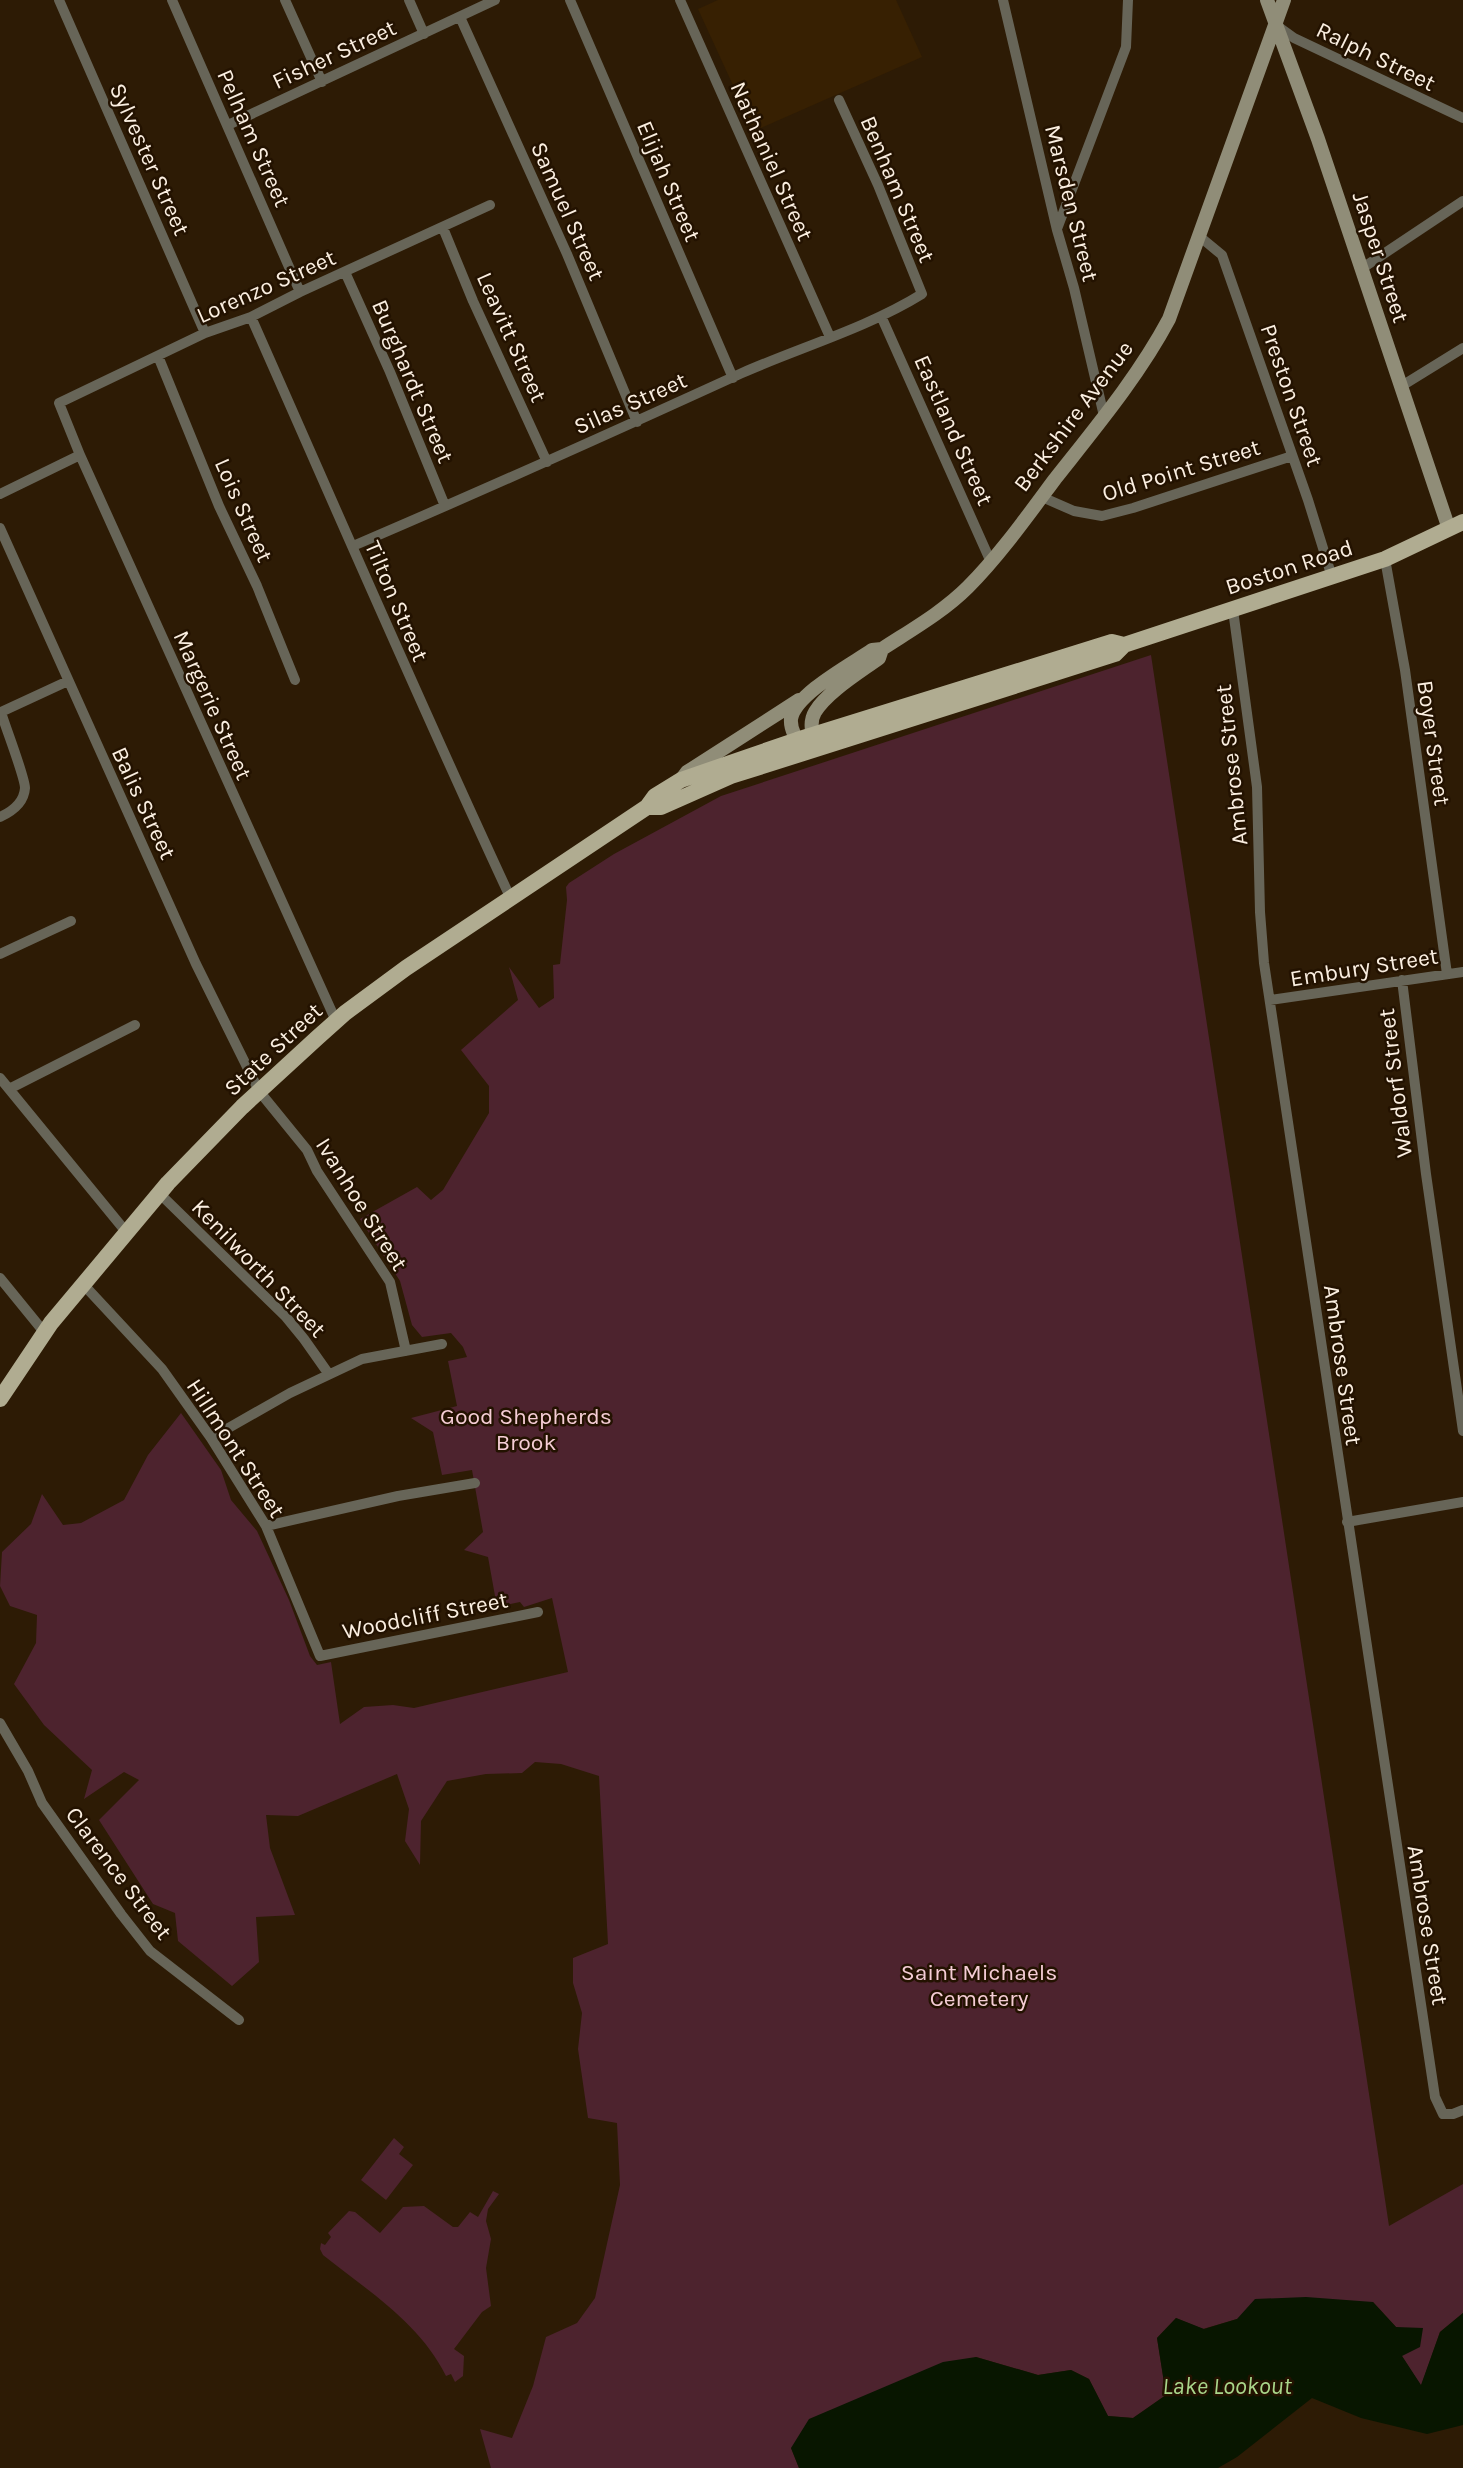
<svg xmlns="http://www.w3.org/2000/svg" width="1463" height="2468" font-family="Karla,sans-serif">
  <rect width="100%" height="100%" fill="#2d1b05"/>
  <!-- built -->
  <path fill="#372002" d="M 718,0 L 896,0 L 922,57 L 754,131 L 698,9 Z"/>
  <!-- green -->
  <path fill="#4d232e" d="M 1151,655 L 1389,2226 L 1463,2184 L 1463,2313 L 1440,2332 L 1421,2386 L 1402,2356 L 1396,2327 L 1373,2302 L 1237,2319 L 1203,2329 L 1176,2318 L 1157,2338 L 1166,2395 L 1133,2418 L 1108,2416 L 1089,2379 L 1071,2370 L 1038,2375 L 976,2357 L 791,2448 L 799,2468 L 491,2468 L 480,2429 L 512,2438 L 533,2386 L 546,2337 L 577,2323 L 595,2298 L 620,2185 L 617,2123 L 588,2118 L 578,2049 L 582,2013 L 573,1983 L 573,1958 L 608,1944 L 599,1776 L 561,1764 L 535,1762 L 522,1773 L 486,1774 L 447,1781 L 421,1821 L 420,1865 L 405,1841 L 409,1809 L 397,1774 L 298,1816 L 266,1815 L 270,1848 L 295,1915 L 256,1917 L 259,1962 L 232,1986 L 178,1941 L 175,1913 L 153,1904 L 99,1820 L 139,1780 L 124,1772 L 84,1799 L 92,1770 L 44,1725 L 14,1684 L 36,1643 L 37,1615 L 10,1606 L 0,1586 L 2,1552 L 31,1524 L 42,1494 L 63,1525 L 81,1523 L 124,1500 L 148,1455 L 181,1413 L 221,1470 L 231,1500 L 257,1531 L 289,1600 L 310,1656 L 317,1665 L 331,1662 L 340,1724 L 364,1707 L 393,1705 L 414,1708 L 568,1672 L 552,1598 L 524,1607 L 520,1602 L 497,1607 L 488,1557 L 464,1550 L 483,1532 L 472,1470 L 442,1475 L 433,1432 L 411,1418 L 457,1406 L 448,1361 L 467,1357 L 463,1347 L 451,1333 L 422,1337 L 412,1325 L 400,1281 L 360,1219 L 417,1187 L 431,1200 L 443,1190 L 489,1113 L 489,1086 L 461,1050 L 518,1000 L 509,967 L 539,1008 L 554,998 L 553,965 L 560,964 L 567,900 L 566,887 L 569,883 L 614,854 L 721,796 Z
    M 394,2138 L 404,2147 L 399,2154 L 413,2165 L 386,2200 L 361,2180 Z
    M 493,2191 L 499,2194 L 488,2209 L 486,2221 L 491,2239 L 486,2268 L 491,2306 L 482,2312 L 454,2349 L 464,2356 L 463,2376 L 455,2382 L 451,2374 L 446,2376 C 420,2323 368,2291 323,2255 L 320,2249 L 321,2243 L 325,2245 L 331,2237 L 328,2233 L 349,2211 L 355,2212 L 380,2233 L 403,2207 L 424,2206 L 453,2227 L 458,2227 L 470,2212 L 478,2217 Z"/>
  <!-- water -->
  <path fill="#081600" d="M 1306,2297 L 1373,2302 L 1396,2327 L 1423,2328 L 1420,2347 L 1402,2356 L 1421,2385 L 1440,2332 L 1463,2313 L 1463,2425 L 1427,2434 L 1361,2418 L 1312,2398 L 1237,2457 L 1218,2468 L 799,2468 L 791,2448 L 809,2419 L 943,2362 L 976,2357 L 1038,2375 L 1071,2370 L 1089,2379 L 1108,2416 L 1133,2418 L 1166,2395 L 1157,2338 L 1176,2318 L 1204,2329 L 1237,2319 L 1255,2299 Z"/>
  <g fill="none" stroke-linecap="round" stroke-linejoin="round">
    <!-- minor -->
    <path stroke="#676558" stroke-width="10" d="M 59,0 L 205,333
      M 172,0 L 300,292
      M 285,0 L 322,82
      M 409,0 L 424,34
      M 570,0 L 733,378
      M 680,0 L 830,337
      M 1003,0 L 1057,230 L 1074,288 L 1104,416
      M 460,17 L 567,254 L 637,422
      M 1276,25 L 1294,38 L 1463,118
      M 228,125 L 495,0
      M 443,228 L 473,301 L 547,462
      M 1057,229 L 1126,47 L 1128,0
      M 1199,236 L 1222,255 L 1308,500 L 1332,577
      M 1361,269 L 1463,201
      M 345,272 L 390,372 L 445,506
      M 881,316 L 990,560
      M 251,317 C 337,511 421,706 511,899
      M 158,356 L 219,506 L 257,586 L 295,680
      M 1400,387 L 1463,348
      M 0,494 L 80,455
      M 1042,497 L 1074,511 L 1102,516 L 1133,508 L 1292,456
      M 0,528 L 196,964 L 259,1091 L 307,1150 L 317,1171 L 390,1282 L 406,1351
      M 353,546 C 484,490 613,432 742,373 C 801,347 867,328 922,294 L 878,185 L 839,100
      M 1385,559 L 1405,670 L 1447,974
      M 1233,610 L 1257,787 L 1260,912 L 1264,963 L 1435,2097 L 1443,2114 L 1453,2114 L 1463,2110
      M 0,817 C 11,812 24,803 25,788 C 25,777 5,726 1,712 L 68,681
      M 0,954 L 71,921
      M 1402,980 L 1426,1174 L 1463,1431
      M 1270,1000 L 1463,972
      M 336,1021 L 80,455 L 59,403 L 205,333 L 251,317 L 300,292 L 490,205
      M 0,1078 L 127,1233
      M 9,1089 L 135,1025
      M 159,1193 L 286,1317 L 304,1339 L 328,1373
      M 0,1278 L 44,1332
      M 83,1284 L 162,1369 L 211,1438 L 266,1526 L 320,1656 L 538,1612
      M 211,1438 L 290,1393 L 362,1359 L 442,1344
      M 1347,1522 L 1463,1502
      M 266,1526 L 398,1496 L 475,1483
      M 0,1723 L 28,1771 L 42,1803 L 121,1914 L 150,1951 L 239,2020"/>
    <!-- secondary -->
    <path stroke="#908d78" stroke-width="14" d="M 1267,0 L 1318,139 L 1449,529
      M 816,745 C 812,735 809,722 815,712 C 827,692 860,672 879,658 L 882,649
      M 803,749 C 797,740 790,730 791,719 C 795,694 852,664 872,650 L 882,649 C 911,630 943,612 968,587 C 999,556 1029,514 1055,479 C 1096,427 1138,377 1169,319 L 1284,0
      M 681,780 L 687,772 L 799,700"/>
    <!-- primary -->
    <path stroke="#b0ac91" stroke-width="16" d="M 647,807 L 661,807 L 731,776 L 1115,654 L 1124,645 L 1385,559 L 1463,522
      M 0,1399 L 51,1323 L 168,1183 L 242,1107 L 317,1038 L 345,1013 L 406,968 L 647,807 L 655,796 L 681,780 L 797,740 L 1112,642 L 1124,645"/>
  </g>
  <g text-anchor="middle" stroke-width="5" stroke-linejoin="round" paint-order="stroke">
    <!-- street labels -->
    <g font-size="23" fill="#fbefe1" stroke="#231200">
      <text transform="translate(334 54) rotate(-25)" y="8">Fisher Street</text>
      <text transform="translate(1376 56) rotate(26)" y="8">Ralph Street</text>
      <text transform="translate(254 138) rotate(66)" y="8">Pelham Street</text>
      <text transform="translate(150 159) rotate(66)" y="8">Sylvester Street</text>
      <text transform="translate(772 161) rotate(66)" y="8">Nathaniel Street</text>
      <text transform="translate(669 181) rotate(67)" y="8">Elijah Street</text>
      <text transform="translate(898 189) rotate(67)" y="8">Benham Street</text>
      <text transform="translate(1072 203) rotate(76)" y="8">Marsden Street</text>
      <text transform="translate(568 211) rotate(66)" y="8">Samuel Street</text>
      <text transform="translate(1381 257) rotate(72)" y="8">Jasper Street</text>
      <text transform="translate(266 286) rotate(-24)" y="8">Lorenzo Street</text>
      <text transform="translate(512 337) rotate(66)" y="8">Leavitt Street</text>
      <text transform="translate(413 381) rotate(67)" y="8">Burghardt Street</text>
      <text transform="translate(1292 395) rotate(71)" y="8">Preston Street</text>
      <text transform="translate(630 403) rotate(-24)" y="8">Silas Street</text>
      <text transform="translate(1073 416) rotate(-53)" y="8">Berkshire Avenue</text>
      <text transform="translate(954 430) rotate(66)" y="8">Eastland Street</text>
      <text transform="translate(1181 470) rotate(-17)" y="8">Old Point Street</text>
      <text transform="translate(244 510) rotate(66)" y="8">Lois Street</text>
      <text transform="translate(1289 567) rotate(-18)" y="8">Boston Road</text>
      <text transform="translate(397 601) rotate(67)" y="8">Tilton Street</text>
      <text transform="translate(213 705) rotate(66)" y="8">Margerie Street</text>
      <text transform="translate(1434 743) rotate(82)" y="8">Boyer Street</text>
      <text transform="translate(1231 765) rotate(-96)" y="8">Ambrose Street</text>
      <text transform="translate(144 803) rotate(65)" y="8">Balis Street</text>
      <text transform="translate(1364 967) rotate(-9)" y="8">Embury Street</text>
      <text transform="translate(273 1049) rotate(-43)" y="8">State Street</text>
      <text transform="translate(1395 1083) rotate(-97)" y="8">Waldorf Street</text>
      <text transform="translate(362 1204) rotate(58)" y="8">Ivanhoe Street</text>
      <text transform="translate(259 1268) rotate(46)" y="8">Kenilworth Street</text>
      <text transform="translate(1343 1365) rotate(82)" y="8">Ambrose Street</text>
      <text transform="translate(236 1448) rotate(57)" y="8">Hillmont Street</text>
      <text transform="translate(425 1615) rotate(-11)" y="8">Woodcliff Street</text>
      <text transform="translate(119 1873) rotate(53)" y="8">Clarence Street</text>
      <text transform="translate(1428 1925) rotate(81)" y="8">Ambrose Street</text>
    </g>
    <!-- park labels -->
    <g font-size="23" fill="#f5cdd5" stroke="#231200">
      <text x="526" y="1424">Good Shepherds<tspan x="526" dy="26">Brook</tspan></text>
      <text x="979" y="1980">Saint Michaels<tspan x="979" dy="26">Cemetery</tspan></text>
    </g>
    <!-- water labels -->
    <g font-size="24" font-style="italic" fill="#a9d68a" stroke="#231200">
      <text x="1227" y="2394">Lake Lookout</text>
    </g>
  </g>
</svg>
